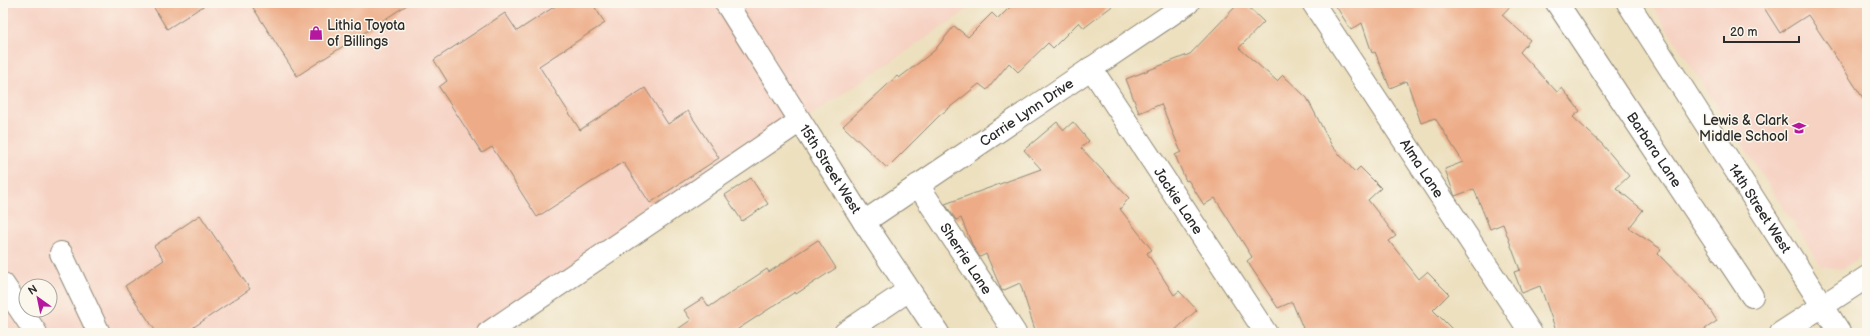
<svg xmlns="http://www.w3.org/2000/svg" width="1870" height="336" font-family="'Balsamiq Sans',sans-serif">
  <rect width="100%" height="100%" fill="#fbf7ec"/>
  <filter id="ink" filterUnits="userSpaceOnUse"><feTurbulence type="fractalNoise" baseFrequency=".025" numOctaves="2"/><feDisplacementMap in="SourceGraphic" scale="8" xChannelSelector="R" yChannelSelector="G"/><feConvolveMatrix kernelMatrix="1 2 1 2 8 2 1 2 1" color-interpolation-filters="sRGB"/></filter>
  <filter id="wash" filterUnits="userSpaceOnUse"><feTurbulence type="fractalNoise" baseFrequency=".012" numOctaves="4" result="noise"/><feDisplacementMap in="SourceGraphic" scale="16" xChannelSelector="R" yChannelSelector="G"/><feGaussianBlur stdDeviation="0.9" result="paint"/><feColorMatrix in="noise" values="0 0 0 0 0 0 0 0 0 0 0 0 0 0 0 0 0 1.4 0 .05"/><feComposite in="paint" operator="in"/></filter>
  <g filter="url(#wash)">
    <rect width="100%" height="100%" fill="#ede0bf"/>
    <!-- built -->
    <path fill="#f6d2c3" fill-rule="evenodd" d="M 3,3 L 978,3 L 488,333 L 3,333 ZM 26,286 L 50,286 L 50,310 L 26,310 Z
      M 1650,3 L 1867,3 L 1867,253 L 1842,269 L 1822,267 Z"/>
    <g id="blocks">
      <!-- building -->
      <path fill="#edac87" d="M 151,3 L 208,3 L 167,29 Z
        M 250,3 L 410,3 L 297,76 Z
        M 560,3 L 592,3 L 605,23 L 539,66 L 580,130 L 645,88 L 668,124 L 688,111 L 719,158 L 650,203 L 623,162 L 537,217 L 492,147 L 482,153 L 439,87 L 447,81 L 434,60 L 505,13 L 517,31 Z
        M 1014,3 L 1116,3 L 1084,28 L 1079,22 L 1053,48 L 1048,43 L 1018,72 L 1009,63 L 987,90 L 979,84 L 939,116 L 887,168 L 843,126 L 897,76 L 899,78 L 934,51 L 954,26 L 968,37 L 992,13 L 998,19 Z
        M 1239,3 L 1244,3 L 1264,22 L 1239,48 L 1277,81 L 1283,75 L 1307,98 L 1332,146 L 1355,172 L 1360,167 L 1381,188 L 1368,200 L 1396,236 L 1389,241 L 1419,279 L 1427,272 L 1449,294 L 1433,310 L 1456,333 L 1305,333 L 1292,302 L 1278,308 L 1247,261 L 1252,257 L 1215,198 L 1204,205 L 1188,180 L 1186,181 L 1175,155 L 1181,152 L 1161,104 L 1139,113 L 1126,79 L 1190,54 Z
        M 1334,3 L 1513,3 L 1502,15 L 1530,40 L 1520,52 L 1557,92 L 1562,88 L 1580,111 L 1573,117 L 1602,144 L 1629,176 L 1616,188 L 1643,210 L 1629,228 L 1661,249 L 1658,254 L 1705,302 L 1717,321 L 1699,333 L 1557,333 L 1540,286 L 1522,293 L 1514,272 L 1520,270 L 1503,224 L 1490,229 L 1474,189 L 1455,196 L 1454,194 L 1445,169 L 1463,162 L 1435,118 L 1421,123 L 1407,81 L 1390,88 L 1375,52 L 1372,53 L 1362,23 L 1351,30 Z
        M 1761,3 L 1867,3 L 1867,104 L 1808,15 L 1780,33 Z
        M 1057,122 L 1064,130 L 1073,122 L 1089,141 L 1081,148 L 1129,198 L 1120,209 L 1152,250 L 1147,253 L 1174,295 L 1179,291 L 1197,310 L 1172,333 L 1036,333 L 1020,283 L 1002,291 L 986,254 L 980,257 L 973,247 L 961,218 L 956,220 L 945,204 L 1041,169 L 1024,150 Z
        M 751,178 L 768,204 L 742,221 L 725,195 Z
        M 200,215 L 250,289 L 185,333 L 157,333 L 125,286 L 164,260 L 154,246 Z
        M 818,240 L 836,268 L 796,294 L 795,292 L 732,333 L 672,333 L 691,320 L 684,310 L 703,298 L 709,307 L 767,269 L 769,272 Z"/>
    </g>
  </g>
  <g filter="url(#ink)">
    <use href="#blocks" fill-opacity="0" stroke="#8c8675" stroke-width="1"/>
    <g fill="none" stroke-linecap="round" stroke-linejoin="round">
      <defs>
        <g id="minor">
          <path id="s1" d="M 726,3 L 864,222 L 938,333"/>
          <path id="s2" d="M 1313,3 L 1531,333"/>
          <path id="s3" d="M 1557,3 L 1752,296"/>
          <path id="s4" d="M 1628,3 L 1840,333"/>
          <path id="s5" d="M 1091,68 L 1266,333"/>
          <path id="s6" d="M 918,185 L 1015,333"/>
          <path id="s7" d="M 864,222 L 1188,3"/>
          <path d="M 61,253 L 99,333"/>
          <path d="M 3,284 L 36,333"/>
          <path d="M 488,333 L 800,121"/>
          <path d="M 845,333 L 909,290"/>
          <path d="M 1781,333 L 1867,277"/>
        </g>
      </defs>
      <!-- minor casing -->
      <use href="#minor" stroke="#8c8675" stroke-width="24"/>
      <!-- minor -->
      <use href="#minor" stroke="#fff" stroke-width="22"/>
    </g>
  </g>
  <!-- icons -->
  <defs>
    <symbol id="shop-bare" viewBox="-9 -9 18 18"><path d="M-5-2.5h2.3a2.7 3.5 0 0 1 5.4 0H5L5.5 6h-11ZM-1.5-2.5h3a1.5 2.3 0 0 0-3 0Z" fill="#b5179e" stroke="#fbf7ec" stroke-width="2.5" paint-order="stroke"/></symbol>
    <symbol id="school-bare" viewBox="-9 -9 18 18"><path d="M0-5L7-2L0 1L-7-2ZM-4 1L0 2.5L4 1V4Q0 6-4 4Z" fill="#b5179e" stroke="#fbf7ec" stroke-width="2.5" paint-order="stroke"/></symbol>
  </defs>
  <g fill-rule="evenodd">
    <use href="#shop-bare" x="306" y="23" width="20" height="20"/>
    <use href="#school-bare" x="1789" y="118" width="20" height="20"/>
  </g>
  <g text-anchor="middle" stroke-width="3" stroke-linejoin="round" paint-order="stroke">
    <!-- poi labels -->
    <g font-size="14" fill="#2b2b2b" stroke="#fbf7ec" text-anchor="start">
      <text x="327" y="30">Lithia Toyota<tspan x="327" dy="16">of Billings</tspan></text>
      <text x="1788" y="125" text-anchor="end">Lewis &amp; Clark<tspan x="1788" dy="16">Middle School</tspan></text>
    </g>
    <!-- street labels -->
    <g font-size="14" fill="#2b2b2b" stroke="#fbf7ec">
      <text dy="5" stroke="none"><textPath href="#s7" startOffset="196">Carrie Lynn Drive</textPath></text>
      <text dy="5" stroke="none"><textPath href="#s3" startOffset="176">Barbara Lane</textPath></text>
      <text dy="5" stroke="none"><textPath href="#s2" startOffset="198">Alma Lane</textPath></text>
      <text dy="5" stroke="none"><textPath href="#s1" startOffset="196">15th Street West</textPath></text>
      <text dy="5" stroke="none"><textPath href="#s5" startOffset="159">Jackie Lane</textPath></text>
      <text dy="5" stroke="none"><textPath href="#s4" startOffset="244">14th Street West</textPath></text>
      <text dy="5" stroke="none"><textPath href="#s6" startOffset="88">Sherrie Lane</textPath></text>
    </g>
  </g>
  <!-- margin -->
  <rect width="1870" height="336" fill="none" stroke="#fbf7ec" stroke-width="16"/>
  <!-- north arrow -->
  <g transform="translate(38 298) rotate(327)"><circle r="19" fill="#fbf7ec" stroke="#a8a59f"/>
  <path d="M0-3L7 15L0 10L-7 15Z" fill="#b5179e"/>
  <text y="-6" font-size="11" font-weight="bold" text-anchor="middle" fill="#2b2b2b">N</text>
  </g>
  <!-- scale -->
  <path d="M1724 36v6h75v-6" fill="none" stroke="#2b2b2b" stroke-width="2"/>
  <text x="1730" y="36" font-size="12" fill="#2b2b2b" stroke="#fbf7ec" stroke-width="3" paint-order="stroke">20 m</text>
</svg>
